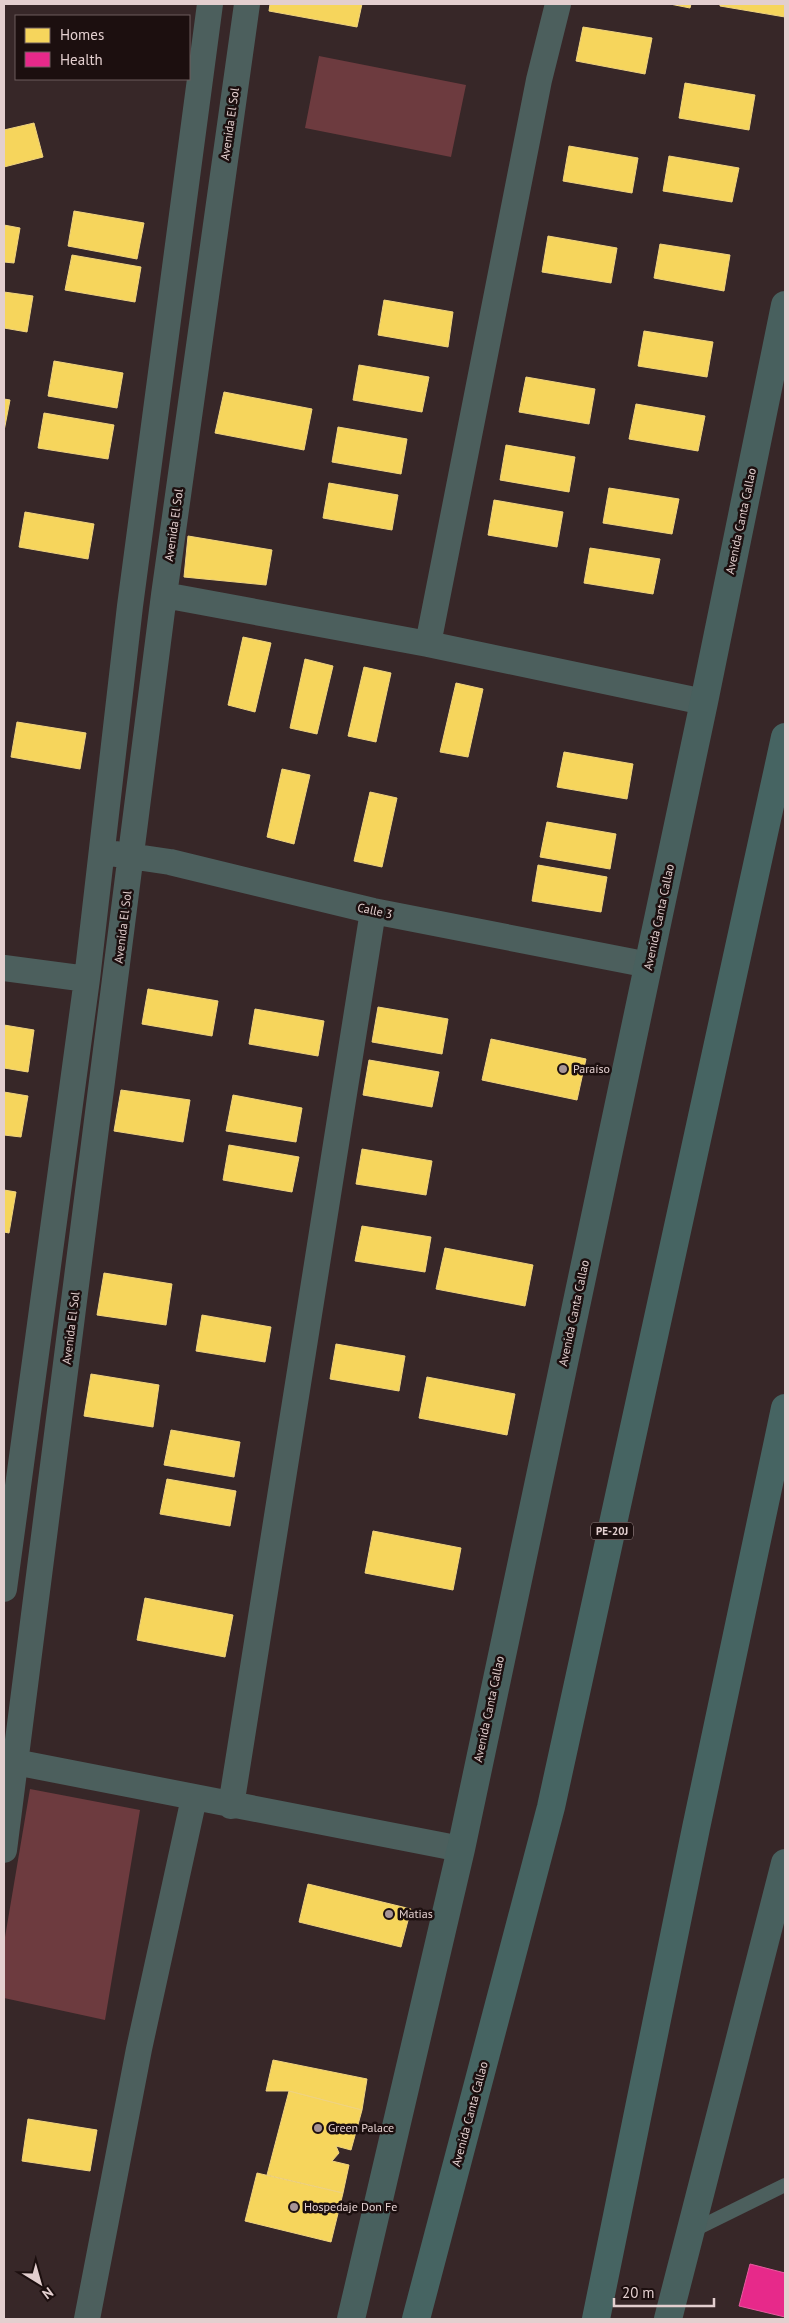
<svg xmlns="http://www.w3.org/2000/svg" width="789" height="2323" font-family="'PT Sans',sans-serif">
  <rect width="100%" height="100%" fill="#372728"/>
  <!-- green -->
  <path fill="#6d3b3f" d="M 319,56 L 466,85 L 451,157 L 305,128 Z
    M 30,1789 L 140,1810 L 105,2020 L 4,1998 L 4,1943 Z"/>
  <!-- homes -->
  <path fill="#f6d55c" stroke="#f0d37e" d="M 270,4 L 362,4 L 357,27 L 269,11 Z
    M 670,4 L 691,4 L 690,8 Z
    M 720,4 L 785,4 L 785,17 L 720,6 Z
    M 583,27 L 652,38 L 645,74 L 576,61 Z
    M 685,83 L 755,95 L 749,130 L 679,118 Z
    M 34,123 L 43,157 L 4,167 L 4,130 Z
    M 569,146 L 638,158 L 632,193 L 563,181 Z
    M 669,156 L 739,168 L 732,202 L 663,191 Z
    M 74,211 L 144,223 L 137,259 L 68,246 Z
    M 4,225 L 20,228 L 14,263 L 4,262 Z
    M 548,236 L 617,248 L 611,283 L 542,272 Z
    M 660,244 L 730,255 L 724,291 L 654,278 Z
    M 72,255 L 141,267 L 135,302 L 65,290 Z
    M 4,292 L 33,296 L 27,332 L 4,328 Z
    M 384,300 L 453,312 L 448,347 L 378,335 Z
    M 644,331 L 713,342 L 707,377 L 638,366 Z
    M 54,361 L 123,373 L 117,408 L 48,396 Z
    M 359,365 L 429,377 L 422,412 L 353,400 Z
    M 526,377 L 595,389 L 589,424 L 519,412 Z
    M 224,392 L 312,409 L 304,450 L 215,433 Z
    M 4,399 L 10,400 L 4,431 Z
    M 636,404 L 705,416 L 698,451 L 629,439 Z
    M 44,413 L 114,425 L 108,459 L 38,448 Z
    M 338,427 L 407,439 L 401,474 L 332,462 Z
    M 506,445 L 575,457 L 569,492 L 500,480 Z
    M 329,483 L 398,495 L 392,530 L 323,518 Z
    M 609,488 L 679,499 L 672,534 L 603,523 Z
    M 494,500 L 563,512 L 557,547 L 488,535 Z
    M 25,512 L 94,524 L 88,559 L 19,547 Z
    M 188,536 L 272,550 L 266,585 L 184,577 Z
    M 590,548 L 660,559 L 653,594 L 584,583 Z
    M 243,637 L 271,643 L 255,712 L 228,705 Z
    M 305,659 L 333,666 L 317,734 L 290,728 Z
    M 364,667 L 391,673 L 376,742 L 348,736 Z
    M 456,683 L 483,689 L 468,757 L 440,752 Z
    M 17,722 L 86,733 L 80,769 L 11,757 Z
    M 564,752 L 633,764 L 627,799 L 557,787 Z
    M 282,769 L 310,775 L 294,844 L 267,837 Z
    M 370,792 L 397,798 L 382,867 L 354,861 Z
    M 547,822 L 616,834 L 610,869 L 540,857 Z
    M 538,865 L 607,877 L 601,912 L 532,901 Z
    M 148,989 L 218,1001 L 212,1036 L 142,1024 Z
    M 378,1007 L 448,1019 L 442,1054 L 372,1042 Z
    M 255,1009 L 324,1021 L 318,1056 L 249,1044 Z
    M 4,1025 L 34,1030 L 28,1072 L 4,1068 Z
    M 491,1039 L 586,1059 L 577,1100 L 482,1080 Z
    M 369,1060 L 439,1072 L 432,1107 L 363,1095 Z
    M 121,1090 L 190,1100 L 183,1142 L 114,1131 Z
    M 4,1092 L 28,1096 L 21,1137 L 4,1135 Z
    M 233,1095 L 302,1108 L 296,1142 L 226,1131 Z
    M 229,1145 L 299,1157 L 292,1192 L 223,1180 Z
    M 362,1149 L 432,1161 L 426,1195 L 356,1184 Z
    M 4,1190 L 16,1192 L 9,1233 L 4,1232 Z
    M 362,1226 L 431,1237 L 425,1272 L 355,1261 Z
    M 445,1248 L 533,1265 L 525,1306 L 436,1289 Z
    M 104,1273 L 172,1284 L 166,1325 L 97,1315 Z
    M 202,1315 L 271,1327 L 265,1362 L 196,1351 Z
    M 336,1344 L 405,1356 L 399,1391 L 330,1379 Z
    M 91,1374 L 159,1385 L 153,1427 L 84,1416 Z
    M 427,1377 L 515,1394 L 507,1435 L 419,1418 Z
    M 171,1430 L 240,1442 L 234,1477 L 164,1465 Z
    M 167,1479 L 236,1491 L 230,1526 L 160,1514 Z
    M 373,1531 L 461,1548 L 453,1590 L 365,1573 Z
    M 145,1598 L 233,1615 L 225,1657 L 137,1640 Z
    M 308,1884 L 411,1909 L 401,1947 L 299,1922 Z
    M 273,2060 L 367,2079 L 362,2110 L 289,2091 L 266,2091 Z
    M 289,2091 L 362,2110 L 351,2150 L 336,2146 L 339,2153 L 332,2161 L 349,2165 L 343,2193 L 267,2175 Z
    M 28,2119 L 97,2130 L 90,2171 L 22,2161 Z
    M 257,2173 L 343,2193 L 331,2242 L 245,2221 Z"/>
  <!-- health -->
  <path fill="#e7298a" stroke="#e65b9f" d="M 750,2264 L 785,2273 L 785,2317 L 739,2306 Z"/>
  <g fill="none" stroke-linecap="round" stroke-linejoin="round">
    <!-- lane -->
    <path stroke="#4c5f5d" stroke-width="14" d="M 690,2232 L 785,2185"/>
    <!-- street -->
    <path stroke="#4c5f5d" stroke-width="26" d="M 164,595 L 428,644 L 704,702
      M 428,644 L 539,80 L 558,4
      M 116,854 L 170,862 L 373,911 L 649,965
      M 4,968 L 87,979
      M 4,1589 L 87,979 L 130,606 L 210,4
      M 15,1762 L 461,1849
      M 231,1806 L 373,911
      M 4,1850 L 164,595 L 247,4
      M 87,2319 L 139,2049 L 194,1798"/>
    <!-- secondary -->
    <path stroke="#48605e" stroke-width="28" d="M 351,2319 L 461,1849 L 704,702 L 785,305
      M 668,2319 L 785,1863"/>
    <!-- highway -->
    <path stroke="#466462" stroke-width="28" d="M 416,2319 L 551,1807 L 785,737
      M 596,2319 L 696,1828 L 785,1408"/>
  </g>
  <!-- markers -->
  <g fill="#a79495" stroke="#1c0f0f" stroke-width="2">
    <circle cx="563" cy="1069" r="5"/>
    <circle cx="389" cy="1914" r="5"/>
    <circle cx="318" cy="2128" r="5"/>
    <circle cx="294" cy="2207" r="5"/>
  </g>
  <g text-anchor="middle" stroke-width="5" stroke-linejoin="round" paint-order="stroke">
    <!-- shield labels -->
    <rect fill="#1c0f0f" stroke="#a79595" stroke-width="1" x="591" y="1522.5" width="42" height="17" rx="4"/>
    <g font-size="11" font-weight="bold" fill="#e3cfcf">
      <text x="612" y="1535">PE-20J</text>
    </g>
    <!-- street labels -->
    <g font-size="12" fill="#e3cfcf" stroke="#1c0f0f">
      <text transform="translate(230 124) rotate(-82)" y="4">Avenida El Sol</text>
      <text transform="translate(741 521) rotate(-78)" y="4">Avenida Canta Callao</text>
      <text transform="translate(174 525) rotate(-82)" y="4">Avenida El Sol</text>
      <text transform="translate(375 911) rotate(12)" y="4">Calle 3</text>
      <text transform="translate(659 917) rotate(-78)" y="4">Avenida Canta Callao</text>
      <text transform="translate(123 927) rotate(-83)" y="4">Avenida El Sol</text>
      <text transform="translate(574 1313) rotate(-78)" y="4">Avenida Canta Callao</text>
      <text transform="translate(71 1328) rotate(-83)" y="4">Avenida El Sol</text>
      <text transform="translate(489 1709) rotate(-78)" y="4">Avenida Canta Callao</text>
      <text transform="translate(470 2114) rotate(-75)" y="4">Avenida Canta Callao</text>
    </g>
    <!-- poi labels -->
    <g font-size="12" fill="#e3cfcf" stroke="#1c0f0f" text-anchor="start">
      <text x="573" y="1073">Paraíso</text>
      <text x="399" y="1918">Matias</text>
      <text x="328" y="2132">Green Palace</text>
      <text x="304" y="2211">Hospedaje Don Fe</text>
    </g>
  </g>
  <!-- border -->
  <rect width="789" height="2323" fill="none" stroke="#e3cfcf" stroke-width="10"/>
  <!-- legend -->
  <rect x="15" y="15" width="175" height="65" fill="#1c0f0f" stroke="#6c5c5c"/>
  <rect x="25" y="28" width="25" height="15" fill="#f6d55c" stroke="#6c5c5c"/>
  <text x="60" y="40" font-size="15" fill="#e3cfcf">Homes</text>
  <rect x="25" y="52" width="25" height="15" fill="#e7298a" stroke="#6c5c5c"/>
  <text x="60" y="65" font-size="15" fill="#e3cfcf">Health</text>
  <!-- north arrow -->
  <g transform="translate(40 2283) rotate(143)" stroke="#1c0f0f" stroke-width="4" paint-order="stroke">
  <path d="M0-4L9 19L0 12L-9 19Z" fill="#e3cfcf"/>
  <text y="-8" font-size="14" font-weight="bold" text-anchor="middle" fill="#e3cfcf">N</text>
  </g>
  <!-- scale -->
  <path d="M614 2298v8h100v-8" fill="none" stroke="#e3cfcf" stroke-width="2.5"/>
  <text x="622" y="2298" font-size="15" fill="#e3cfcf" stroke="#1c0f0f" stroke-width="4" paint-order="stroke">20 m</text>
</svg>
